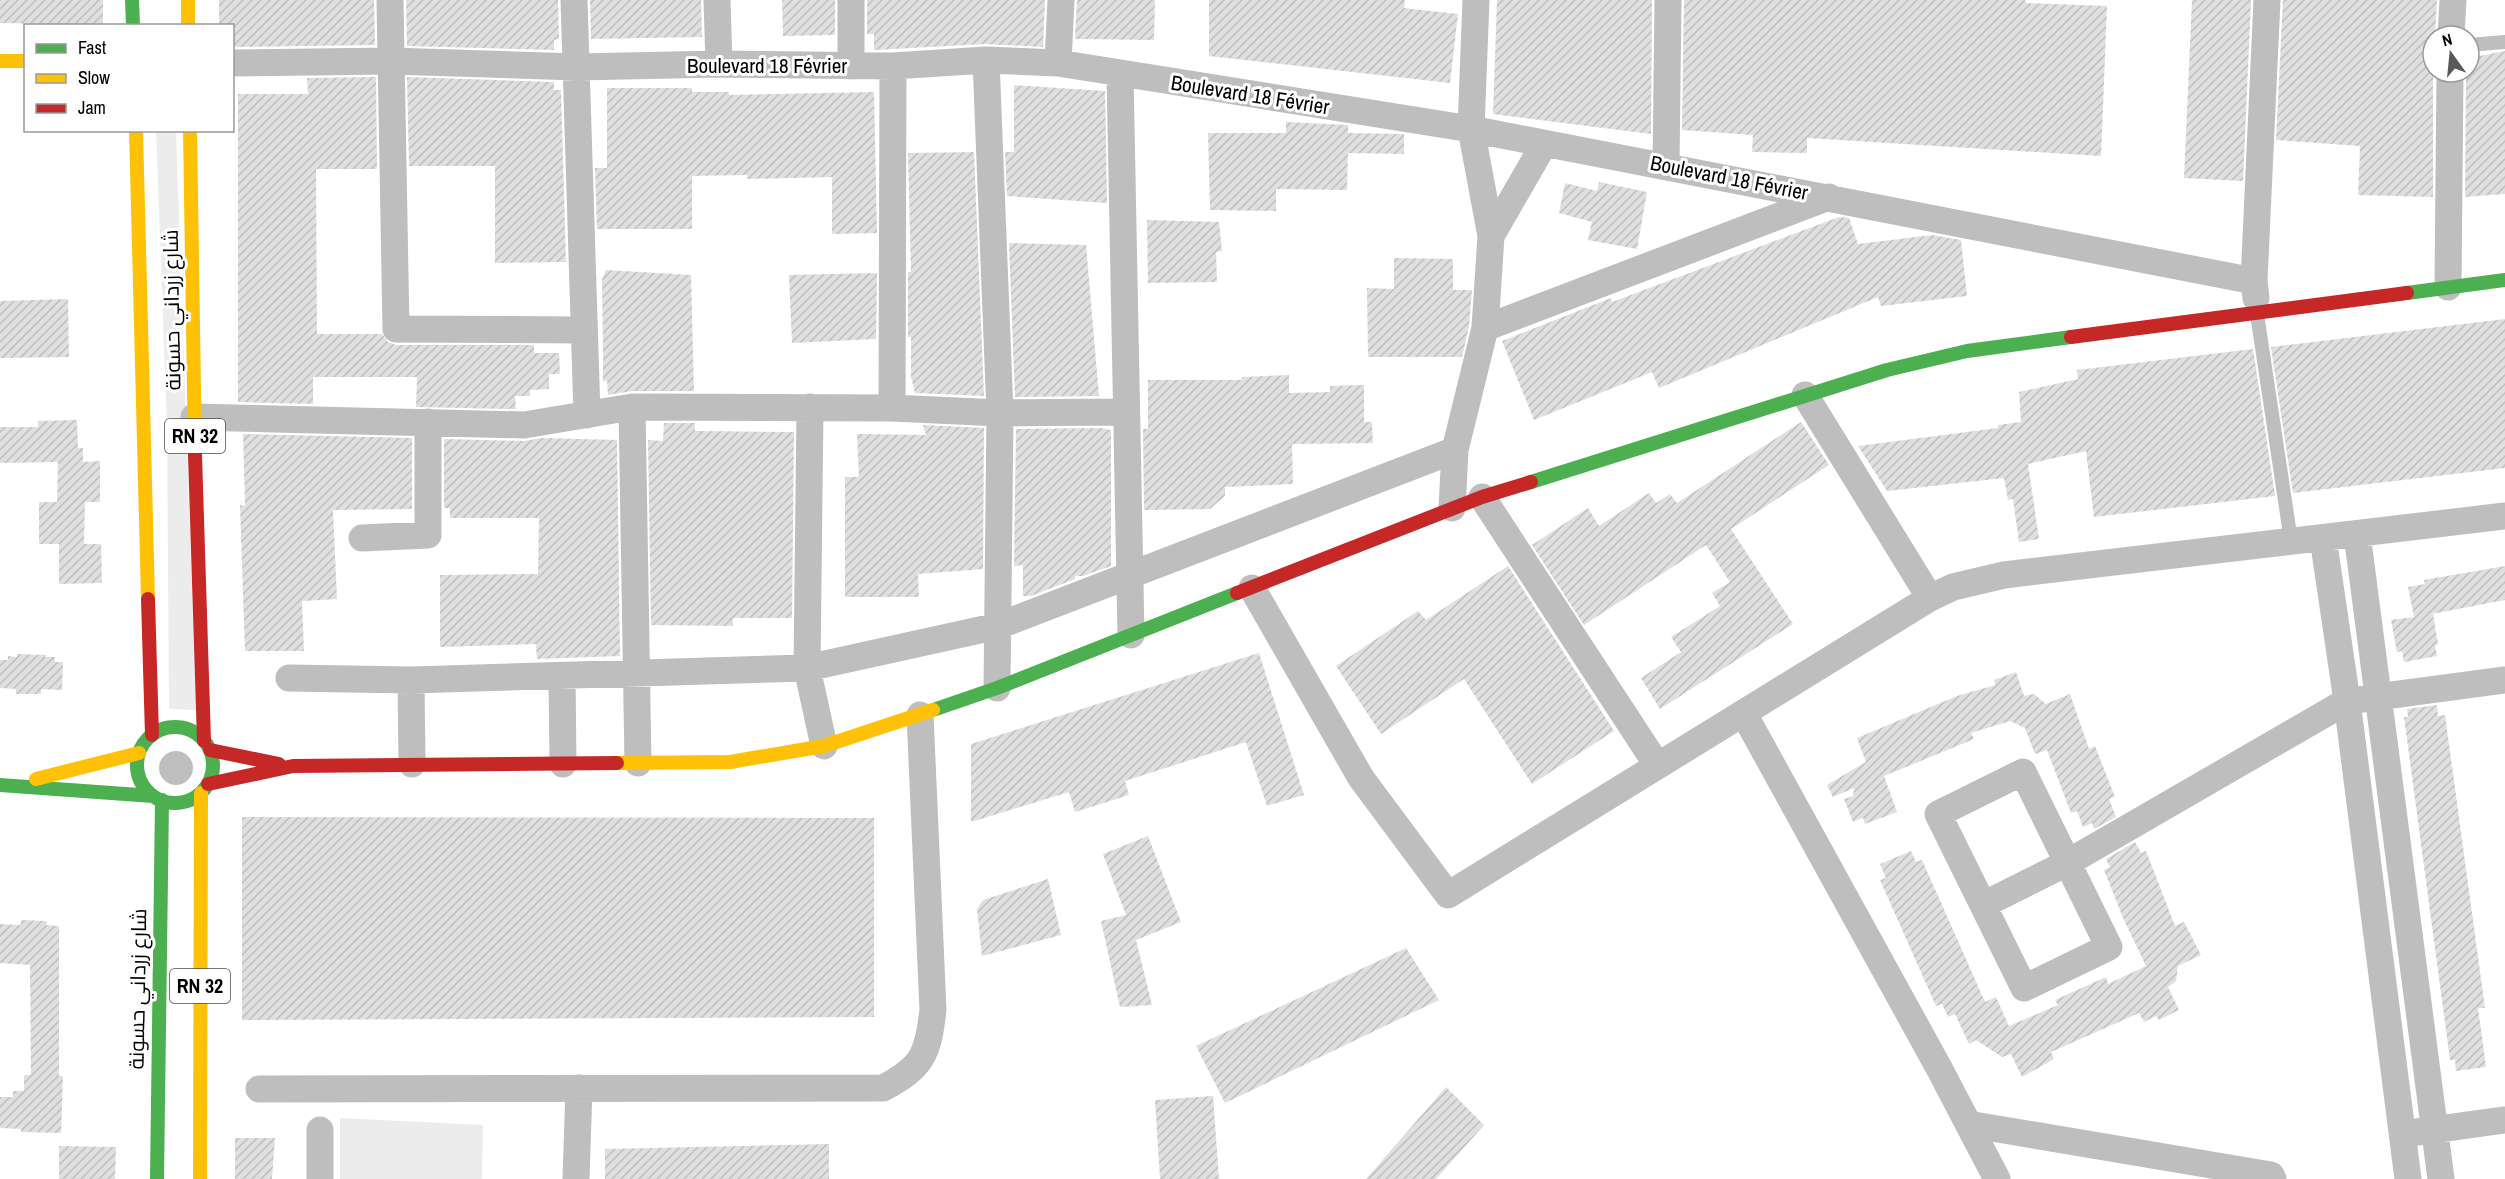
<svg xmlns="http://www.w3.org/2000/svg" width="2505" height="1179" font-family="'Archivo Narrow',Cairo,sans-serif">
  <defs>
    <pattern id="building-hatch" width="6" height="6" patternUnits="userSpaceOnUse" patternTransform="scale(1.5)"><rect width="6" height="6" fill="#dfdfdf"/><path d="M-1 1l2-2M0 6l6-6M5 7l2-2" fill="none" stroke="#bebebe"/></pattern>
  </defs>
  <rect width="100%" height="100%" fill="#fff"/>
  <!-- grass -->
  <path fill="#ececec" d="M 156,131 L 176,131 L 196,710 L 169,709 L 167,427 Z
    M 340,1118 L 483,1125 L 482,1179 L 340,1179 Z"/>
  <!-- water -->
  <path fill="#bfbfbf" d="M159 768a17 17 0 1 1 34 0a17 17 0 1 1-34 0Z"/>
  <!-- building -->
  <path fill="url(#building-hatch)" d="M 0,0 L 103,0 L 103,25 L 0,23 Z
    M 219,0 L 374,0 L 375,45 L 232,47 L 232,26 L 219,26 Z
    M 406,0 L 558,0 L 559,39 L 554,40 L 554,50 L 407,46 Z
    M 590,0 L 701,0 L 702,37 L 591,39 Z
    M 782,0 L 835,0 L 835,35 L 783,36 Z
    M 867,0 L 1045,0 L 1043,47 L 985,44 L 874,50 L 874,34 L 867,34 Z
    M 1077,0 L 1155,0 L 1154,40 L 1075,39 Z
    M 1209,0 L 1405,0 L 1404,8 L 1458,14 L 1450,83 L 1209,56 Z
    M 1497,0 L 1652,0 L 1651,134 L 1493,114 Z
    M 1684,0 L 2025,0 L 2026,3 L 2107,6 L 2101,156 L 1807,138 L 1807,153 L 1752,152 L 1753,135 L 1682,130 Z
    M 2192,0 L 2251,0 L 2243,181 L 2184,178 Z
    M 2283,0 L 2437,0 L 2435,36 L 2433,36 L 2433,197 L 2358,195 L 2360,146 L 2276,140 Z
    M 2505,51 L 2505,194 L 2465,197 L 2466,72 L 2469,72 L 2469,58 Z
    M 376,77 L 377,169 L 316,169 L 317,334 L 382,334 L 388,342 L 396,345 L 534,345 L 534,353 L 559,353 L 560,374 L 549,374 L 549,389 L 530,390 L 530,396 L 515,396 L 516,409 L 416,407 L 417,377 L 313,377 L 313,404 L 238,402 L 238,94 L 308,94 L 307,78 Z
    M 407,77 L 554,82 L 554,90 L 561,90 L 566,262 L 495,263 L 495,166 L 409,166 Z
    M 1014,85 L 1105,91 L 1107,203 L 1007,196 L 1005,152 L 1014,152 Z
    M 607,88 L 692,88 L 692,92 L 729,92 L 729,95 L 874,92 L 877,233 L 832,234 L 832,177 L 747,179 L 747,175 L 692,176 L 692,229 L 597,229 L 595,168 L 607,168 Z
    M 1286,122 L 1348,125 L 1348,133 L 1404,134 L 1404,154 L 1348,153 L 1347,190 L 1276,189 L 1276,211 L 1210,210 L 1208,133 L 1286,133 Z
    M 974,152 L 984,396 L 915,393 L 911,377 L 911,337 L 908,337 L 908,272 L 911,272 L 908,153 Z
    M 1599,182 L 1647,192 L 1637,249 L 1588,240 L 1592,222 L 1559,213 L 1565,183 L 1597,191 Z
    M 1839,217 L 1849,218 L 1858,244 L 1932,235 L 1961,240 L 1967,296 L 1881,306 L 1878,297 L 1659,388 L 1652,372 L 1534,420 L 1502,341 L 1611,298 L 1612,302 Z
    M 1147,220 L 1219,222 L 1222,251 L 1216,252 L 1217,282 L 1148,283 Z
    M 1009,243 L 1086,245 L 1099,396 L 1015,397 Z
    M 1394,258 L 1453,259 L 1453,290 L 1472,290 L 1469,326 L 1462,357 L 1368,357 L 1367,288 L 1394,289 Z
    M 606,270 L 691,275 L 694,391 L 632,391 L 608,395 L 607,381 L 603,381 L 603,350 L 602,279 Z
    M 877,273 L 876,339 L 792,343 L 789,275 Z
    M 68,299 L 69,357 L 0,358 L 0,301 Z
    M 2505,319 L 2505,468 L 2293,493 L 2271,347 Z
    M 2253,349 L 2275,496 L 2094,517 L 2086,451 L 2028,464 L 2039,539 L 2019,542 L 2013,499 L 2008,500 L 2004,478 L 1887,491 L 1858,446 L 1998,428 L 1998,425 L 2021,422 L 2019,392 L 2078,379 L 2077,370 Z
    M 1289,375 L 1289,393 L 1330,392 L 1330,386 L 1364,385 L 1364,422 L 1372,422 L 1373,443 L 1292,444 L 1293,484 L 1225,487 L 1225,496 L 1210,509 L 1144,510 L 1143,429 L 1148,429 L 1148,380 L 1242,380 L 1242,377 Z
    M 77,420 L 78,448 L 83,448 L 83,462 L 100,461 L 100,502 L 85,502 L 84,544 L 101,544 L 102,583 L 59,584 L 59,544 L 39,544 L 39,502 L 57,502 L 58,462 L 0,463 L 0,427 L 38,427 L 38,421 Z
    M 1801,422 L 1829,465 L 1731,529 L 1793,624 L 1660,709 L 1641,678 L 1681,652 L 1671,637 L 1720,606 L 1712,593 L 1730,582 L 1706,545 L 1584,625 L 1532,545 L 1588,508 L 1599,526 L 1649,493 L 1656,503 L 1670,494 L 1677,503 Z
    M 664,423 L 695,423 L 695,431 L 794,432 L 792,618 L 733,618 L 733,626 L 651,625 L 648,440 L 663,441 Z
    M 923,425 L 984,428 L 983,569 L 918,574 L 919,597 L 845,597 L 845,477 L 859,477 L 857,434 L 926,435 Z
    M 1101,428 L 1111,430 L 1111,566 L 1083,576 L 1075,576 L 1075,579 L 1031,596 L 1023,596 L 1023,565 L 1014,566 L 1016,429 Z
    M 243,434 L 412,438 L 412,509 L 333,510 L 337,599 L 302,601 L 304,651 L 245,651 L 240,505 L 245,506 Z
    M 542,438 L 617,440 L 620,656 L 537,659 L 536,644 L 440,647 L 440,575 L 538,574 L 539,518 L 450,518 L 450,508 L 444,508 L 444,439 L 524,441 Z
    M 1508,566 L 1614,731 L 1532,784 L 1464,679 L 1381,734 L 1336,666 L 1418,611 L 1426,620 Z
    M 2505,566 L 2505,600 L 2426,615 L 2433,614 L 2438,644 L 2435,645 L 2437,656 L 2404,662 L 2402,651 L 2397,652 L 2391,620 L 2414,617 L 2408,587 L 2425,584 L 2424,580 Z
    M 1259,653 L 1304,795 L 1267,806 L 1246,742 L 1125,781 L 1129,795 L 1075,812 L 1069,792 L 971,822 L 971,744 Z
    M 17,654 L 46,655 L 45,657 L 55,657 L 55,662 L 63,662 L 62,690 L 41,689 L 41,694 L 16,694 L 16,689 L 0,688 L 0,660 L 8,660 L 8,656 L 17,657 Z
    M 2016,672 L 2024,696 L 2034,694 L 2046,704 L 2070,694 L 2089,749 L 2095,746 L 2115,797 L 2109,799 L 2116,817 L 2094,829 L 2092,823 L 2083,827 L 2077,811 L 2071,813 L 2047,750 L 2035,754 L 2025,728 L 2010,721 L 1971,733 L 1974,739 L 1884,776 L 1897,812 L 1865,824 L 1863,818 L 1853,822 L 1844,799 L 1853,796 L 1854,788 L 1833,797 L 1827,785 L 1866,762 L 1857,738 L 1957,696 L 1995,685 L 1994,680 Z
    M 2437,705 L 2438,716 L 2445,715 L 2485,1008 L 2478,1008 L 2486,1067 L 2456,1071 L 2455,1060 L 2450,1060 L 2404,717 L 2408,717 L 2407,709 Z
    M 242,817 L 874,818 L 874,1017 L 242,1020 Z
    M 1148,836 L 1181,922 L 1136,940 L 1152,1005 L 1120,1007 L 1101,921 L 1126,915 L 1103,854 Z
    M 2135,842 L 2141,853 L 2146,851 L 2175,926 L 2184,922 L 2201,955 L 2178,966 L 2176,981 L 2168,987 L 2179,1010 L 2159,1020 L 2156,1016 L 2144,1022 L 2139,1013 L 2051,1052 L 2054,1059 L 2022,1077 L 2011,1054 L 2002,1057 L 1976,1040 L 1969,1044 L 1955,1014 L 1948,1017 L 1942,1004 L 1936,1006 L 1880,880 L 1886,878 L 1880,864 L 1911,851 L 1916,862 L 1922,860 L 1985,1002 L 1996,997 L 2009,1026 L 2058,1005 L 2055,1000 L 2086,986 L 2106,977 L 2108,984 L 2146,966 L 2123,918 L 2104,870 L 2110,867 L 2106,859 Z
    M 1048,879 L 1061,935 L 982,956 L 977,909 L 983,900 Z
    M 21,920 L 47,921 L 46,925 L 59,926 L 59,1076 L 63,1076 L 61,1133 L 21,1132 L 21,1129 L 0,1128 L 0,1097 L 13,1097 L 13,1091 L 24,1091 L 24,1075 L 31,1075 L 30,965 L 0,963 L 0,924 L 21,925 Z
    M 1406,948 L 1439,1000 L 1225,1103 L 1196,1046 Z
    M 1446,1087 L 1484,1125 L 1436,1179 L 1366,1179 Z
    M 1213,1096 L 1219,1179 L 1160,1179 L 1155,1100 Z
    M 235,1138 L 275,1138 L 272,1179 L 235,1179 Z
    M 829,1144 L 829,1179 L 605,1179 L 605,1149 Z
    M 59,1146 L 116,1147 L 115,1179 L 59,1179 Z"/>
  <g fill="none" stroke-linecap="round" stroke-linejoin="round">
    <!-- lane -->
    <path stroke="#bebebe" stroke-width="14" d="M 2469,45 L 2505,42
      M 2257,314 L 2291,541"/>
    <!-- street -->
    <path stroke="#bebebe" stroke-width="27" d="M 390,0 L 396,329 L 583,330
      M 574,0 L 587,415
      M 717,0 L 719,64
      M 851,0 L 851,66
      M 1476,0 L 1471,129 L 1491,236
      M 2451,36 L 2453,0
      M 986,60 L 1000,413 L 997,688
      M 232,63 L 391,61 L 577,67 L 719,64 L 893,66 L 986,60 L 1058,63 L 1471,129 L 2254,281
      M 1058,63 L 1061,0
      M 1120,74 L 1131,635
      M 1666,166 L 1668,0
      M 2448,287 L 2450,72
      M 2256,298 L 2254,281 L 2267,0
      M 1485,328 L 1829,197
      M 1805,395 L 1930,598
      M 632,407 L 638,763
      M 810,407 L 807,668 L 824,746
      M 892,408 L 893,66
      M 194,417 L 524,425 L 632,407 L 892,408 L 1000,413 L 1126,412
      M 1482,497 L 1657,765
      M 1452,508 L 1455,450 L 1485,328 L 1491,236 L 1544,144
      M 2357,534 L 2441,1179
      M 362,538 L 428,535 L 428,422
      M 2323,538 L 2347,701 L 2408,1179
      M 1252,588 L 1361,778 L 1448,895 L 1930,598 L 1953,587 L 2004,575 L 2505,516
      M 562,676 L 563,764
      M 289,678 L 411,680 L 807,668 L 998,626 L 1455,450
      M 411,680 L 412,764
      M 1744,714 L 1939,1068 L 1997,1179
      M 2023,772 L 2109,947 L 2024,988 L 1938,814 Z
      M 1983,905 L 2067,863 L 2347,701 L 2505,680
      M 259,1089 L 883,1088 C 923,1067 928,1054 933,1010 L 920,715
      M 1968,1124 L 2271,1175 L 2273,1179
      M 2417,1132 L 2505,1120
      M 320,1179 L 320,1130
      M 576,1179 L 579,1088"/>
    <!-- fast -->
    <path stroke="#4caf50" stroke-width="14" d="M 132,0 L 133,26
      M 2407,293 L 2505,280
      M 1531,482 L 1887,370 L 1967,351 L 2071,337
      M 933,710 L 997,688 L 1237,593
      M137 765a38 38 0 1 1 76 0a38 38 0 1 1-76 0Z
      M 0,785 L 153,796
      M 157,1179 L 162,800"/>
    <!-- slow -->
    <path stroke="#ffc107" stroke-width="14" d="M 188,0 L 188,26
      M 0,61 L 26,61
      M 136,130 L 148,599
      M 190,130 L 195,455
      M 617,763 L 730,762 L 824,746 L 933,710
      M 36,779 L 139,753
      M 200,1179 L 201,793"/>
    <!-- jam -->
    <path stroke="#c62828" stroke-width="14" d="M 2071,337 L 2407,293
      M 195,455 L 204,741
      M 1237,593 L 1482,497 L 1531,482
      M 148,599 L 152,735
      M 210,750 L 279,764
      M 208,784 L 293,766 L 617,763"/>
  </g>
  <g text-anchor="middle" stroke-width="6" stroke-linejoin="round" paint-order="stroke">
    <!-- shield labels -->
    <g fill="#fff" stroke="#4c4c4c" stroke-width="1.5">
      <rect x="165" y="419" width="60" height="34" rx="4.5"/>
      <rect x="170" y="969" width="60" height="34" rx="4.5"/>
    </g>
    <g font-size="20" font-weight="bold" fill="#000">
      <text x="195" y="443">RN 32</text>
      <text x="200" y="993">RN 32</text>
    </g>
    <!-- street labels -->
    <g font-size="21" fill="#000" stroke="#fff">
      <text x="767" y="73">Boulevard 18 Février</text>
      <text transform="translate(1250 95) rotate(9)" y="7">Boulevard 18 Février</text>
      <text transform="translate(1729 178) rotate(11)" y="7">Boulevard 18 Février</text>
      <text transform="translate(172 310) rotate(-91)" y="7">شارع زرداني حسونة</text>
      <text transform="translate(138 989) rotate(-89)" y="7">شارع زرداني حسونة</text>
    </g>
  </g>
  <!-- legend -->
  <rect x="24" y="24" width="210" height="108" fill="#ffffff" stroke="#999999" stroke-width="1.5"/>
  <rect x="36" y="44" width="30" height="9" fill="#4caf50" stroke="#999999" stroke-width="1.5"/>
  <text x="78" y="54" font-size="18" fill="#000000">Fast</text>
  <rect x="36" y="74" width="30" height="9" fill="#ffc107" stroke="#999999" stroke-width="1.5"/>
  <text x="78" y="84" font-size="18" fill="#000000">Slow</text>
  <rect x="36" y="104" width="30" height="9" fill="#c62828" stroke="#999999" stroke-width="1.5"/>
  <text x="78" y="114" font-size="18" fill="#000000">Jam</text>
  <!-- north arrow -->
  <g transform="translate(2451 54) rotate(345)"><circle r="28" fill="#ffffff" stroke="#999999" stroke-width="1.5"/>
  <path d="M0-4.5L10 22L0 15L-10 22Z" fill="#595959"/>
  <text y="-9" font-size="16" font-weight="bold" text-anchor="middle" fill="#000000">N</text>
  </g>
</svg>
